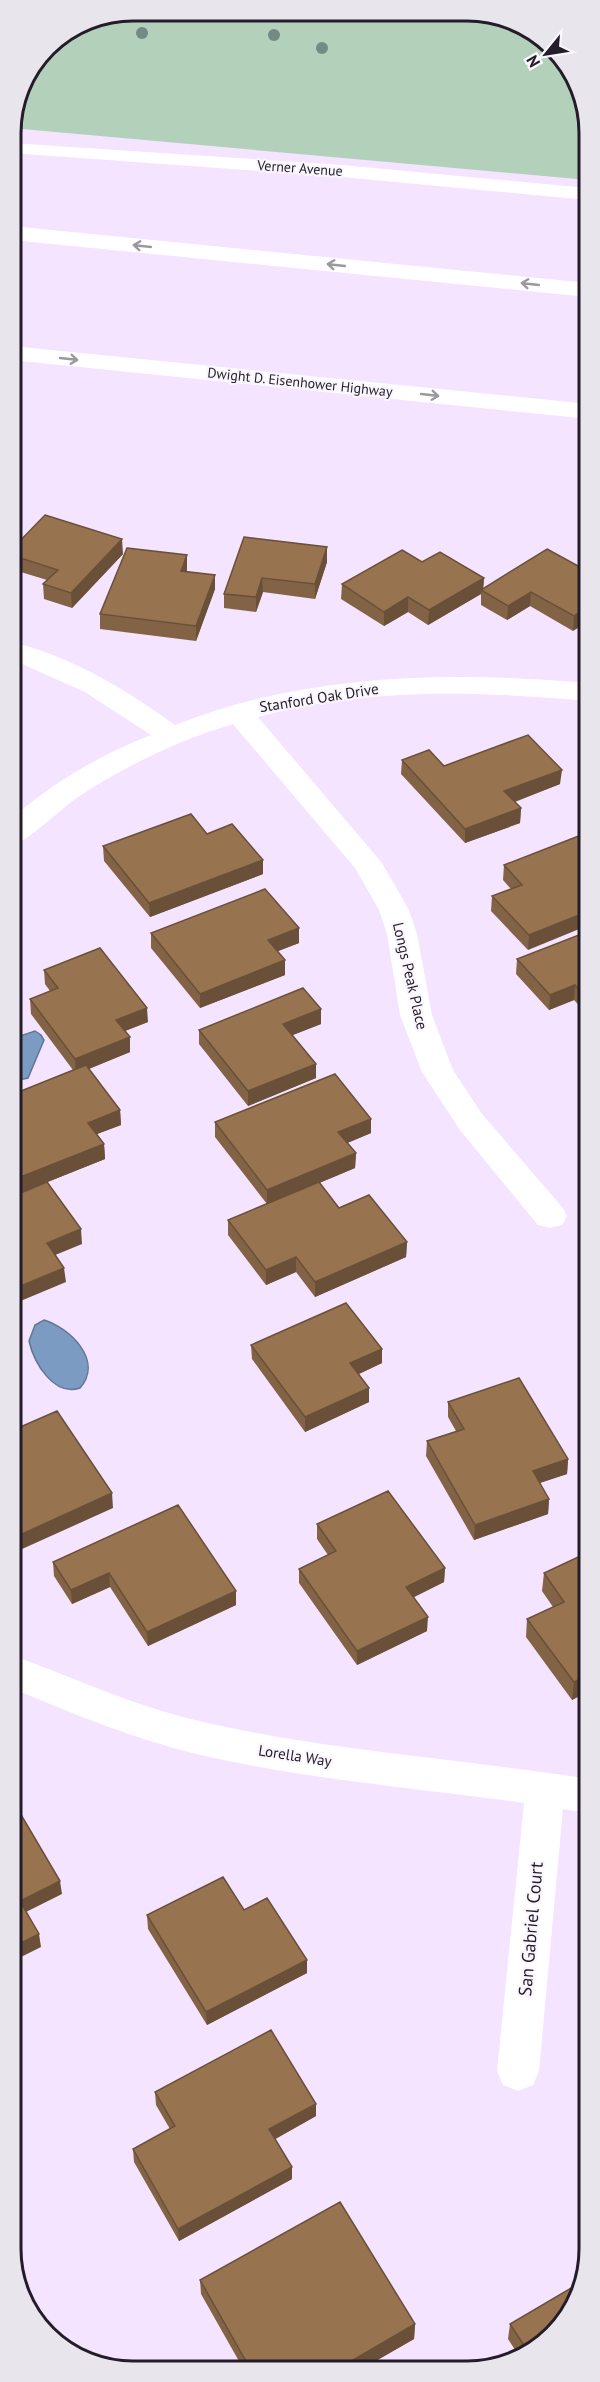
<svg xmlns="http://www.w3.org/2000/svg" width="600" height="2382" font-family="'PT Sans',sans-serif">
  <rect width="100%" height="100%" fill="#f4e4ff"/>
  <!-- green -->
  <path fill="#b3d1ba" d="M 133,11 L 492,13 L 554,47 L 588,116 L 588,180 L 11,128 C 14,84 44,36 87,20 C 101,14 118,13 133,11 Z"/>
  <!-- water -->
  <path fill="#7c9bc3" stroke="#627594" stroke-width="1.5" d="M 35,1031 L 41,1035 L 44,1040 L 28,1078 L 14,1081 L 11,1078 L 11,1055 L 20,1036 Z
    M 44,1320 C 70,1328 104,1361 80,1388 C 54,1397 34,1363 29,1341 L 35,1325 Z"/>
  <g fill="none" stroke-linecap="round" stroke-linejoin="round">
    <!-- service -->
    <path fill="#fff" fill-rule="evenodd" d="M 11,143 L 342,165 L 588,188 L 588,200 L 342,177 L 11,153 Z"/>
    <!-- minor -->
    <path fill="#fff" fill-rule="evenodd" d="M 11,642 C 71,656 125,689 175,725 C 307,673 449,671 589,683 L 589,701 C 479,691 365,687 258,717 L 382,863 L 409,910 L 417,934 L 432,1015 L 453,1070 L 482,1114 L 562,1207 L 567,1216 L 562,1225 L 550,1228 L 538,1225 L 460,1130 L 422,1072 L 400,1015 L 387,934 L 379,910 L 355,868 L 233,724 C 179,740 125,766 78,797 C 60,809 29,841 11,846 L 11,819 C 51,784 101,754 151,735 L 85,692 L 11,659 Z
      M 11,1655 C 73,1677 131,1705 195,1720 C 324,1751 458,1758 589,1779 L 589,1813 L 563,1809 L 539,2071 L 533,2085 L 518,2091 L 503,2085 L 497,2071 L 524,1803 C 414,1788 304,1779 196,1754 C 132,1738 71,1713 11,1688 Z"/>
    <!-- motorway -->
    <path fill="#fff" fill-rule="evenodd" d="M 11,226 L 588,283 L 588,297 L 11,240 Z
      M 11,346 L 589,404 L 589,419 L 11,360 Z"/>
  </g>
  <!-- trees -->
  <g fill="#738a85">
    <circle cx="142" cy="33" r="6"/>
    <circle cx="274" cy="35" r="6"/>
    <circle cx="322" cy="48" r="6"/>
  </g>
  <!-- wall -->
  <path fill="#836345" d="M 327,547 L 327,562 L 315,599 L 263,592 L 256,612 L 224,608 L 224,594 Z
    M 11,550 L 123,554 L 72,608 L 44,599 L 43,584 L 47,580 L 11,569 Z
    M 187,555 L 187,571 L 215,589 L 196,641 L 100,629 L 100,614 Z
    M 422,562 L 484,578 L 483,589 L 589,572 L 573,631 L 530,606 L 507,620 L 481,605 L 481,594 L 428,625 L 408,612 L 384,626 L 341,599 L 342,584 Z
    M 402,760 L 444,766 L 560,784 L 515,802 L 521,808 L 520,823 L 465,843 L 401,774 Z
    M 207,834 L 263,874 L 150,917 L 104,861 L 103,846 Z
    M 584,834 L 528,950 L 491,911 L 492,896 L 511,889 L 503,880 L 504,865 Z
    M 589,931 L 589,1016 L 574,1000 L 549,1010 L 516,974 L 517,959 Z
    M 151,933 L 299,943 L 278,951 L 285,975 L 200,1008 L 151,948 Z
    M 44,970 L 148,1022 L 125,1031 L 130,1052 L 89,1069 L 120,1110 L 121,1125 L 97,1134 L 104,1144 L 105,1159 L 15,1195 L 11,1190 L 11,1095 L 73,1070 L 31,1014 L 30,999 L 50,991 L 45,984 Z
    M 321,1024 L 292,1035 L 316,1064 L 316,1078 L 248,1106 L 199,1044 L 199,1030 Z
    M 587,1070 L 589,1070 L 589,1088 L 586,1085 Z
    M 215,1122 L 371,1133 L 347,1143 L 356,1153 L 355,1168 L 319,1183 L 339,1208 L 407,1242 L 406,1257 L 315,1297 L 296,1272 L 266,1285 L 228,1235 L 228,1220 L 267,1204 L 215,1137 Z
    M 251,1345 L 382,1349 L 382,1363 L 359,1374 L 369,1388 L 369,1402 L 305,1432 L 252,1359 Z
    M 448,1402 L 568,1459 L 567,1474 L 539,1483 L 549,1499 L 548,1514 L 474,1540 L 426,1456 L 427,1441 L 456,1431 L 448,1417 Z
    M 178,1505 L 236,1605 L 148,1646 L 110,1587 L 72,1604 L 54,1576 L 53,1562 Z
    M 317,1524 L 445,1568 L 444,1582 L 414,1597 L 427,1631 L 357,1665 L 299,1583 L 299,1569 L 328,1555 L 317,1539 Z
    M 589,1552 L 589,1691 L 572,1700 L 526,1637 L 527,1619 L 553,1607 L 542,1591 L 544,1573 Z
    M 244,1910 L 307,1973 L 207,2025 L 148,1929 L 147,1915 Z
    M 155,2092 L 316,2104 L 316,2116 L 275,2139 L 292,2179 L 179,2241 L 134,2162 L 133,2149 L 170,2129 L 156,2105 Z
    M 200,2280 L 415,2324 L 414,2339 L 360,2370 L 244,2370 L 201,2294 Z
    M 510,2324 L 559,2330 L 521,2359 L 508,2339 Z"/>
  <!-- shaded-wall -->
  <path fill="#6a5038" d="M 14,515 L 16,530 L 11,535 L 11,519 Z
    M 122,539 L 123,554 L 72,608 L 71,593 Z
    M 327,547 L 327,562 L 315,599 L 315,584 Z
    M 187,555 L 187,570 L 181,585 L 181,571 Z
    M 215,575 L 215,589 L 196,641 L 196,626 Z
    M 262,578 L 263,592 L 256,612 L 256,597 Z
    M 484,578 L 483,591 L 481,590 L 481,594 L 428,625 L 429,610 Z
    M 531,592 L 530,606 L 507,620 L 508,606 Z
    M 408,597 L 408,612 L 384,626 L 384,612 Z
    M 589,607 L 589,621 L 573,631 L 574,616 Z
    M 562,770 L 560,784 L 503,806 L 504,791 Z
    M 521,808 L 520,823 L 465,843 L 465,829 Z
    M 263,860 L 263,874 L 150,917 L 149,903 Z
    M 589,911 L 589,925 L 528,950 L 529,935 Z
    M 299,928 L 299,943 L 268,955 L 268,940 Z
    M 285,960 L 285,975 L 200,1008 L 200,994 Z
    M 575,985 L 574,1000 L 549,1010 L 550,995 Z
    M 147,1008 L 148,1022 L 117,1034 L 116,1020 Z
    M 321,1009 L 321,1024 L 283,1039 L 283,1024 Z
    M 130,1037 L 130,1052 L 76,1074 L 75,1059 Z
    M 316,1064 L 316,1078 L 248,1106 L 248,1091 Z
    M 120,1110 L 121,1125 L 89,1137 L 88,1123 Z
    M 371,1119 L 371,1133 L 338,1147 L 338,1132 Z
    M 104,1144 L 105,1159 L 15,1195 L 13,1180 Z
    M 356,1153 L 355,1168 L 267,1205 L 267,1190 Z
    M 81,1229 L 82,1244 L 48,1258 L 47,1243 Z
    M 407,1242 L 406,1257 L 315,1297 L 315,1282 Z
    M 296,1257 L 296,1272 L 266,1285 L 266,1270 Z
    M 64,1268 L 66,1282 L 11,1305 L 11,1290 Z
    M 382,1349 L 382,1363 L 350,1378 L 350,1363 Z
    M 369,1388 L 369,1402 L 305,1432 L 305,1417 Z
    M 568,1459 L 567,1474 L 531,1486 L 533,1471 Z
    M 112,1493 L 113,1508 L 11,1554 L 11,1539 Z
    M 549,1499 L 548,1514 L 474,1540 L 475,1525 Z
    M 445,1568 L 444,1582 L 406,1601 L 406,1587 Z
    M 109,1573 L 110,1587 L 72,1604 L 71,1590 Z
    M 236,1591 L 236,1605 L 148,1646 L 147,1632 Z
    M 428,1617 L 427,1631 L 357,1665 L 357,1651 Z
    M 589,1675 L 589,1691 L 572,1700 L 574,1682 Z
    M 60,1881 L 62,1894 L 22,1914 L 20,1901 Z
    M 39,1934 L 41,1947 L 11,1962 L 11,1948 Z
    M 307,1960 L 307,1973 L 207,2025 L 206,2012 Z
    M 316,2104 L 316,2116 L 270,2142 L 269,2129 Z
    M 292,2167 L 292,2179 L 179,2241 L 178,2229 Z
    M 415,2324 L 414,2339 L 360,2370 L 336,2370 Z"/>
  <!-- building -->
  <path fill="#987350" stroke="#6a5038" stroke-width="1.5" d="M 45,515 L 122,539 L 71,593 L 43,584 L 58,570 L 11,555 L 11,550 Z
    M 244,537 L 327,547 L 315,584 L 262,578 L 256,597 L 224,594 Z
    M 127,548 L 187,555 L 181,571 L 215,575 L 196,626 L 100,614 Z
    M 547,549 L 589,572 L 589,607 L 574,616 L 531,592 L 508,606 L 481,590 Z
    M 402,550 L 422,562 L 440,552 L 484,578 L 429,610 L 408,597 L 384,612 L 342,584 Z
    M 528,735 L 562,770 L 504,791 L 521,808 L 465,829 L 402,760 L 429,750 L 444,766 Z
    M 191,814 L 207,834 L 232,824 L 263,860 L 149,903 L 103,846 Z
    M 584,834 L 589,839 L 589,911 L 529,935 L 492,896 L 522,885 L 504,865 Z
    M 265,889 L 299,928 L 268,940 L 285,960 L 200,994 L 151,933 Z
    M 589,931 L 589,1000 L 575,985 L 550,995 L 517,959 Z
    M 100,948 L 147,1008 L 116,1020 L 130,1037 L 75,1059 L 30,999 L 58,988 L 44,970 Z
    M 303,988 L 321,1009 L 283,1024 L 316,1064 L 248,1091 L 199,1030 Z
    M 86,1065 L 120,1110 L 88,1123 L 104,1144 L 13,1180 L 11,1177 L 11,1122 L 16,1120 L 11,1112 L 11,1095 Z
    M 335,1074 L 371,1119 L 338,1132 L 356,1153 L 267,1190 L 215,1122 Z
    M 47,1182 L 81,1229 L 47,1243 L 64,1268 L 11,1290 L 11,1197 Z
    M 319,1182 L 339,1208 L 369,1195 L 407,1242 L 315,1282 L 296,1257 L 266,1270 L 228,1220 Z
    M 346,1303 L 382,1349 L 350,1363 L 369,1388 L 305,1417 L 251,1345 Z
    M 519,1378 L 568,1459 L 533,1471 L 549,1499 L 475,1525 L 427,1441 L 464,1429 L 448,1402 Z
    M 57,1411 L 112,1493 L 11,1539 L 11,1431 Z
    M 388,1491 L 445,1568 L 406,1587 L 428,1617 L 357,1651 L 299,1569 L 336,1551 L 317,1524 Z
    M 178,1505 L 236,1591 L 147,1632 L 109,1573 L 71,1590 L 53,1562 Z
    M 589,1552 L 589,1675 L 574,1682 L 527,1619 L 564,1602 L 544,1573 Z
    M 20,1813 L 60,1881 L 20,1901 L 39,1934 L 11,1948 L 11,1817 Z
    M 223,1877 L 244,1910 L 267,1898 L 307,1960 L 206,2012 L 147,1915 Z
    M 271,2030 L 316,2104 L 269,2129 L 292,2167 L 178,2229 L 133,2149 L 175,2126 L 155,2092 Z
    M 340,2202 L 415,2324 L 336,2370 L 251,2370 L 200,2280 Z
    M 578,2284 L 559,2330 L 529,2353 L 510,2324 Z"/>
  <!-- one-way arrows -->
  <defs><path id="oneway-shaft" d="M-6 0H5M1.5-3L5.5 0L1.5 3" fill="none" stroke-width="1.6" stroke-linecap="round" stroke-linejoin="round" transform="scale(1.5)"/></defs>
  <g stroke="#9c999e">
    <use href="#oneway-shaft" transform="translate(142 246) rotate(-174)"/>
    <use href="#oneway-shaft" transform="translate(336 265) rotate(-174)"/>
    <use href="#oneway-shaft" transform="translate(530 284) rotate(-174)"/>
    <use href="#oneway-shaft" transform="translate(69 359) rotate(6)"/>
    <use href="#oneway-shaft" transform="translate(430 395) rotate(6)"/>
  </g>
  <g text-anchor="middle" stroke-width="4.5" stroke-linejoin="round" paint-order="stroke">
    <!-- far-street labels -->
    <g font-size="14" fill="#241c28" stroke="#faf6fd">
      <text transform="translate(300 168) rotate(4)" y="5">Verner Avenue</text>
      <text transform="translate(300 382) rotate(6)" y="5">Dwight D. Eisenhower Highway</text>
    </g>
    <!-- street labels -->
    <g font-size="15" fill="#241c28" stroke="#faf6fd">
      <text transform="translate(319 698) rotate(-9)" y="5">Stanford Oak Drive</text>
      <text transform="translate(410 976) rotate(77)" y="5">Longs Peak Place</text>
      <text transform="translate(295 1756) rotate(9)" y="5">Lorella Way</text>
    </g>
    <!-- near-street labels -->
    <g font-size="18" fill="#241c28" stroke="#faf6fd">
      <text transform="translate(531 1929) rotate(-85)" y="6">San Gabriel Court</text>
    </g>
  </g>
  <!-- crop -->
  <path d="M0 0H600V2382H0ZM133 21H467A112 112 0 0 1 579 133V2249A112 112 0 0 1 467 2361H133A112 112 0 0 1 21 2249V133A112 112 0 0 1 133 21Z" fill="#e9e5ec" fill-rule="evenodd"/>
  <path fill="none" stroke="#241c28" stroke-width="3" d="M133 21H467A112 112 0 0 1 579 133V2249A112 112 0 0 1 467 2361H133A112 112 0 0 1 21 2249V133A112 112 0 0 1 133 21Z"/>
  <!-- north arrow -->
  <g transform="translate(546 54) rotate(240)" stroke="#faf6fd" stroke-width="4.5" paint-order="stroke">
  <path d="M0-4.5L10 22L0 15L-10 22Z" fill="#241c28"/>
  <text y="-9" font-size="16" font-weight="bold" text-anchor="middle" fill="#241c28">N</text>
  </g>
</svg>
